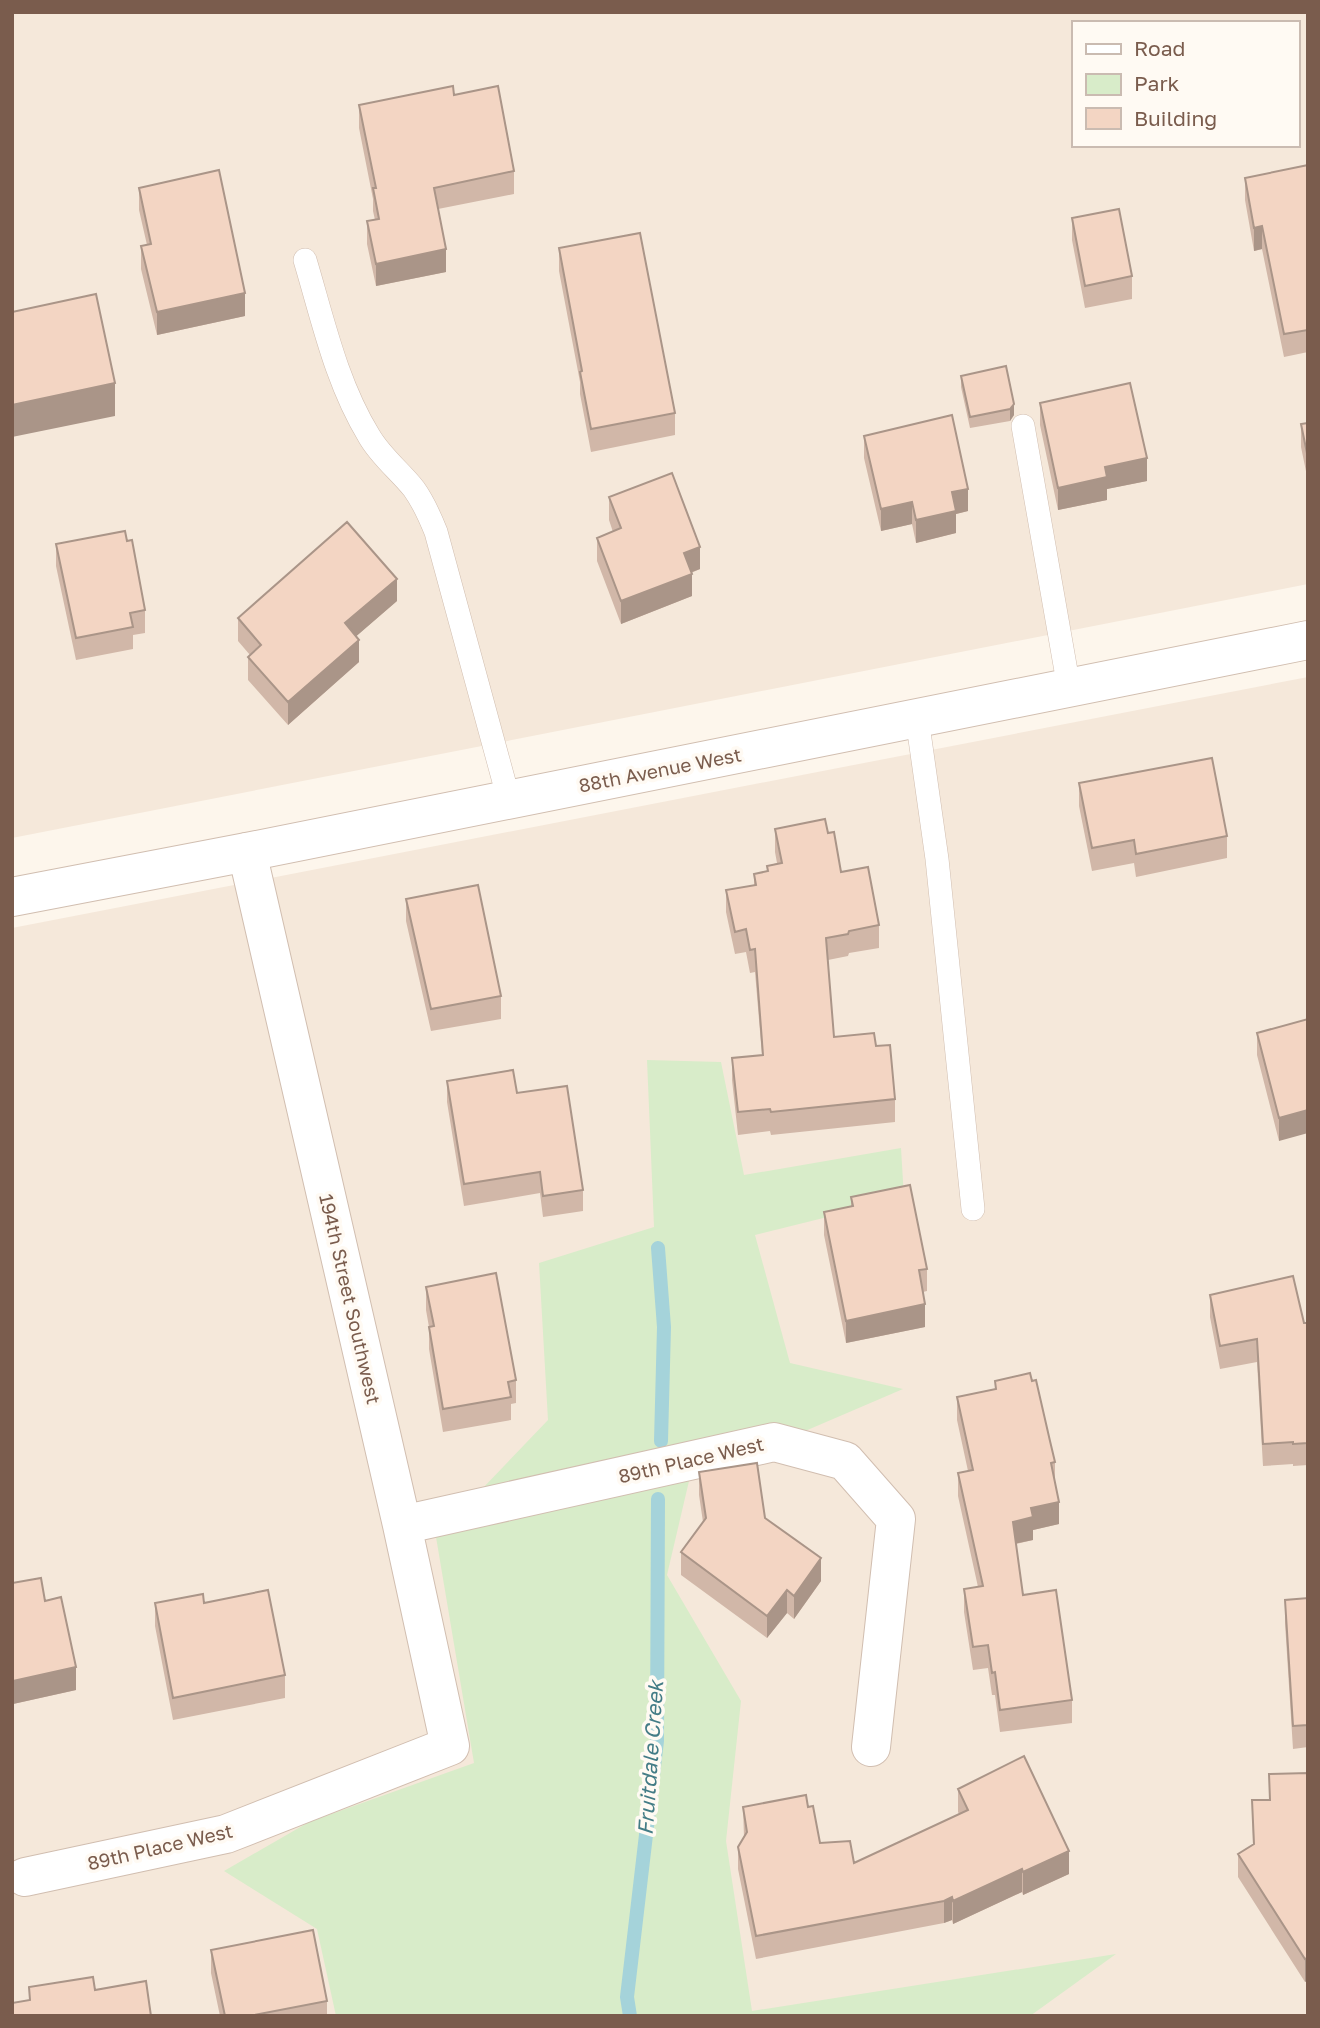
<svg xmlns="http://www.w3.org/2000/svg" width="1320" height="2028" font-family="'Golos Text',sans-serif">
  <rect width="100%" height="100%" fill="#fdf6ec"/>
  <!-- residential -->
  <path fill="#f5e8da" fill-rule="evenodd" d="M 12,12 L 1308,12 L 1308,584 L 12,838 ZM 1073,23 L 1297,23 L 1297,145 L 1073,145 Z
    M 1308,677 L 1308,2016 L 12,2016 L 12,928 Z"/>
  <!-- green -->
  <path fill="#d8ecc9" d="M 647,1060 L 721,1062 L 744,1175 L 901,1148 L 904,1198 L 755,1235 L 790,1363 L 903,1389 L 689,1481 L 667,1575 L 741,1701 L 726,1841 L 752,2011 L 1116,1954 L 1030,2016 L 336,2016 L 317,1929 L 224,1871 L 309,1822 L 474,1763 L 436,1537 L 548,1420 L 539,1263 L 654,1227 Z"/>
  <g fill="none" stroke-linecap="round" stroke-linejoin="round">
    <!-- stream -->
    <path stroke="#a5d3da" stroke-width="14" d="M 658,1248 L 664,1327 L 661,1441
      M 630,2016 L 627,1997 L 657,1741 L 658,1499"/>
    <defs>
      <path id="service" d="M 305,260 C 323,320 336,382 369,436 C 381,457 400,471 414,489 C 424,503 430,517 436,532 L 509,800
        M 1023,426 L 1069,688
        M 917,718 L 937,859 L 973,1209"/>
      <path id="minor" d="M 402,1525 L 774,1442 L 845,1461 L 896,1519 L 871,1747
        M 25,1877 L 226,1834 L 450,1746 L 402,1525 L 247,852"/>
      <path id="tertiary" d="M 12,897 L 247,852 L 1308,640"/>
    </defs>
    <!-- service casing -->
    <use href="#service" stroke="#d1beb0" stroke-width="24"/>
    <!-- minor casing -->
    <use href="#minor" stroke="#d1beb0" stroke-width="40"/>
    <!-- tertiary casing -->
    <use href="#tertiary" stroke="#d1beb0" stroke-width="40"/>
    <!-- service -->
    <use href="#service" stroke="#fff" stroke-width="23"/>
    <!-- minor -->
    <use href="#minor" stroke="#fff" stroke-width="38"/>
    <!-- tertiary -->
    <use href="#tertiary" stroke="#fff" stroke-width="38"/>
  </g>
  <!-- wall -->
  <path fill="#d1b7a8" d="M 454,95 L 514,171 L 514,194 L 438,209 L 446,272 L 376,286 L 367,244 L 367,221 L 375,220 L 373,211 L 373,199 L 359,128 L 359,105 Z
    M 1308,165 L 1308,352 L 1284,357 L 1262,249 L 1254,251 L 1245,200 L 1245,178 Z
    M 139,188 L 245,316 L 157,335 L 141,269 L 141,246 L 147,245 L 139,210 Z
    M 1072,218 L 1132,276 L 1132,299 L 1085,308 L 1072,240 Z
    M 559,248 L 675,413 L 675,435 L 591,452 L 580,394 L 580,382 L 559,271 Z
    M 1006,366 L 1014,415 L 1010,421 L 970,428 L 961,387 L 961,376 Z
    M 1040,403 L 1147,481 L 1107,489 L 1107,500 L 1058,510 L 1040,425 Z
    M 1308,423 L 1308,481 L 1301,447 L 1301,424 Z
    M 864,436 L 968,511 L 956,514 L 956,533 L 916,543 L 912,524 L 881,531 L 864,458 Z
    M 609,497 L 700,569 L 691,573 L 692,596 L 621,624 L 597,561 L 597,538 L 613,532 L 609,520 Z
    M 127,541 L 145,610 L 145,633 L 133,635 L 133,649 L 76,660 L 56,566 L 56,544 Z
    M 397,601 L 356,636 L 359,662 L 288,725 L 248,680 L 248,657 L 250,655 L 238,641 L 238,618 Z
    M 1079,783 L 1227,836 L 1227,858 L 1136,877 L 1134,863 L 1092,871 L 1079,806 Z
    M 775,829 L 828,833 L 841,872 L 879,925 L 879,948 L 849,953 L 848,956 L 828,960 L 834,1037 L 876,1046 L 895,1099 L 895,1122 L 771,1135 L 770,1131 L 738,1135 L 732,1080 L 732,1058 L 762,1055 L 755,972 L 750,973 L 746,952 L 735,954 L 726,912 L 726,890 L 754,885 L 754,874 L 767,872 L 767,866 L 777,863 L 775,852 Z
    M 406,899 L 501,996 L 501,1019 L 431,1031 L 406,921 Z
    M 1308,1019 L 1279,1141 L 1257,1055 L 1257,1033 Z
    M 447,1081 L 517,1093 L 583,1190 L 583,1211 L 543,1217 L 540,1193 L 464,1206 L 447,1102 Z
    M 851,1197 L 927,1269 L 927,1291 L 923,1292 L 925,1327 L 846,1343 L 824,1235 L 824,1212 L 851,1207 Z
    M 426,1287 L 516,1380 L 516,1403 L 511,1404 L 511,1420 L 443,1432 L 429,1349 L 429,1327 L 426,1310 Z
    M 1210,1295 L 1304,1323 L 1308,1323 L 1308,1465 L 1293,1466 L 1293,1464 L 1263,1466 L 1257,1362 L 1220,1369 L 1210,1317 Z
    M 995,1381 L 1032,1381 L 1055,1462 L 1055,1481 L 1059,1524 L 1033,1530 L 1033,1540 L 1016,1544 L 1023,1595 L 1072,1700 L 1072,1723 L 1000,1732 L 995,1695 L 992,1695 L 988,1668 L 973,1670 L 964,1612 L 964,1589 L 978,1587 L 958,1496 L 958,1473 L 968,1471 L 957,1420 L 957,1397 L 995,1389 Z
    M 699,1472 L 765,1518 L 821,1581 L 794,1619 L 787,1613 L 767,1638 L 681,1575 L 681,1552 L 703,1522 L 699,1495 Z
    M 12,1583 L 45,1601 L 76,1690 L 13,1704 L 12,1699 Z
    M 1308,1598 L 1308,1747 L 1293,1749 L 1285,1623 L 1285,1600 Z
    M 155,1603 L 204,1603 L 285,1675 L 285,1698 L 173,1720 L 155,1626 Z
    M 1308,1773 L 1308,1980 L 1305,1982 L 1238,1877 L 1238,1854 L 1253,1845 L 1252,1800 L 1269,1800 Z
    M 958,1789 L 1069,1874 L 1023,1895 L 1022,1892 L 953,1924 L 952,1920 L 944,1923 L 756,1959 L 738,1869 L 738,1847 L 744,1837 L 743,1807 L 808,1807 L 820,1843 L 854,1863 L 959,1814 L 958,1812 Z
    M 211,1950 L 327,2001 L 327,2016 L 220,2016 L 211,1973 Z"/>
  <!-- shaded-wall -->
  <path fill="#aa9588" d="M 1262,226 L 1262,249 L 1254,251 L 1254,228 Z
    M 446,249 L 446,272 L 376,286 L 376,264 Z
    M 245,293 L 245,316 L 157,335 L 157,312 Z
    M 115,383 L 115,416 L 12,437 L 12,405 Z
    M 1014,404 L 1014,415 L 1010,421 L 1010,409 Z
    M 1147,458 L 1147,481 L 1107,489 L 1107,500 L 1058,510 L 1058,488 L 1105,467 Z
    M 968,489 L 968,511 L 956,514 L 956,533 L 916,543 L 916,520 L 952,492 Z
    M 912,502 L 912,524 L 881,531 L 881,509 Z
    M 700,547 L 700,569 L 684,575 L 684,553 Z
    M 692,574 L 692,596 L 621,624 L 621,601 Z
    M 397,579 L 397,601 L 345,646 L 345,623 Z
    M 359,640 L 359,662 L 288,725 L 288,702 Z
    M 1308,1110 L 1308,1133 L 1279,1141 L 1279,1118 Z
    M 925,1304 L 925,1327 L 846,1343 L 846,1321 Z
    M 1059,1502 L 1059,1524 L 1033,1530 L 1033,1540 L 1013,1544 L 1013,1522 L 1031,1508 Z
    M 821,1558 L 821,1581 L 794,1619 L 794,1596 Z
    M 787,1590 L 787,1613 L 767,1638 L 767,1616 Z
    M 76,1667 L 76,1690 L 13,1704 L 13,1681 Z
    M 1069,1851 L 1069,1874 L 1023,1895 L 1023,1872 Z
    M 1022,1869 L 1022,1892 L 953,1924 L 953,1901 Z
    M 952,1897 L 952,1920 L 944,1923 L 944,1901 Z
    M 1308,1958 L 1308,1980 L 1305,1982 L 1305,1959 Z"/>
  <!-- building -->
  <path fill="#f3d5c3" stroke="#aa9588" stroke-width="2" d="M 453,86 L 454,95 L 498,86 L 514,171 L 434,188 L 446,249 L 376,264 L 367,221 L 379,219 L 373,188 L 376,188 L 359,105 Z
    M 1308,165 L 1308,330 L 1284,334 L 1262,226 L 1254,228 L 1245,178 Z
    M 219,170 L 245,293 L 157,312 L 141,246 L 151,244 L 139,188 Z
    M 1119,209 L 1132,276 L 1085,286 L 1072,218 Z
    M 640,233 L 675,413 L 591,429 L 580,372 L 582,371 L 559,248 Z
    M 96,294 L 115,383 L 12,405 L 12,312 Z
    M 1006,366 L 1014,404 L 1010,409 L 970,417 L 961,376 Z
    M 1130,383 L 1147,458 L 1105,467 L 1107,477 L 1058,488 L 1040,403 Z
    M 952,415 L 968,489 L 952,492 L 956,511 L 916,520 L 912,502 L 881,509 L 864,436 Z
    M 1308,423 L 1308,458 L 1301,424 Z
    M 672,473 L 700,547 L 684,553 L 692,574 L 621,601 L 597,538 L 621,528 L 609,497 Z
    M 347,522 L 397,579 L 345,623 L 359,640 L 288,702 L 248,657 L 261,645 L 238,618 Z
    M 125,531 L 127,541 L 132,540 L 145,610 L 130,613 L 133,627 L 76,638 L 56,544 Z
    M 1212,758 L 1227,836 L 1136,854 L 1134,840 L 1092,848 L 1079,783 Z
    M 825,819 L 828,833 L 834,832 L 841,872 L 868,867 L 879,925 L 849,931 L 848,934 L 826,938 L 834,1037 L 874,1033 L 876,1046 L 890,1045 L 895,1099 L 771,1112 L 770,1109 L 738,1112 L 732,1058 L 763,1055 L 755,949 L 750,950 L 746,929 L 735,932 L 726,890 L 756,885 L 754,874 L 768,871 L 767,866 L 782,863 L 775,829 Z
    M 478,885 L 501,996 L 431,1009 L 406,899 Z
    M 1308,1019 L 1308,1110 L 1279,1118 L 1257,1033 Z
    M 513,1070 L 517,1093 L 567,1086 L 583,1190 L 543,1196 L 540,1172 L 464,1184 L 447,1081 Z
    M 910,1185 L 927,1269 L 919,1270 L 925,1304 L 846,1321 L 824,1212 L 853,1206 L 851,1197 Z
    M 496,1273 L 516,1380 L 508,1382 L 511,1397 L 443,1409 L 429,1327 L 434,1326 L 426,1287 Z
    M 1293,1276 L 1304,1323 L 1308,1323 L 1308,1443 L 1293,1444 L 1293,1442 L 1263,1444 L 1257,1339 L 1220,1346 L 1210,1295 Z
    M 1030,1373 L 1032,1381 L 1036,1380 L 1050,1441 L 1055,1462 L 1051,1463 L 1059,1502 L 1031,1508 L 1033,1517 L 1013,1522 L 1023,1595 L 1056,1590 L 1072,1700 L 1000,1710 L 995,1672 L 992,1673 L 988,1645 L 973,1647 L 964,1589 L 983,1586 L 958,1473 L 973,1470 L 957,1397 L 996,1389 L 995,1381 Z
    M 757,1463 L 765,1518 L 821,1558 L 794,1596 L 787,1590 L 767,1616 L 681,1552 L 706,1518 L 699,1472 Z
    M 41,1578 L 45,1601 L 61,1597 L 76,1667 L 13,1681 L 12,1676 L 12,1583 Z
    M 268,1590 L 285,1675 L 173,1698 L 155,1603 L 203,1594 L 204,1603 Z
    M 1308,1598 L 1308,1725 L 1293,1726 L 1285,1600 Z
    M 1024,1756 L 1069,1851 L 1023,1872 L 1022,1869 L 953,1901 L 952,1897 L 944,1901 L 756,1936 L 738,1847 L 747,1832 L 743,1807 L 806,1795 L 808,1807 L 813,1806 L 820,1843 L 850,1841 L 854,1863 L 968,1810 L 958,1789 Z
    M 1308,1773 L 1308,1958 L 1305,1959 L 1238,1854 L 1254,1844 L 1252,1800 L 1270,1800 L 1269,1774 Z
    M 313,1930 L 327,2001 L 249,2016 L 225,2016 L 211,1950 Z
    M 93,1977 L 95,1990 L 146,1981 L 151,2016 L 12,2016 L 12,2003 L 30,2000 L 29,1987 Z"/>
  <g text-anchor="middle" stroke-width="7" stroke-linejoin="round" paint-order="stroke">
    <!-- street labels -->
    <g font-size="19" fill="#7a5c4d" stroke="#fffaf3">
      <text transform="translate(660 770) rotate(-11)" y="7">88th Avenue West</text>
      <text transform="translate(350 1299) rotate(77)" y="7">194th Street Southwest</text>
      <text transform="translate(691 1460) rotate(-13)" y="7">89th Place West</text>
      <text transform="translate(160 1847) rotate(-13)" y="7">89th Place West</text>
    </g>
    <!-- water labels -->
    <g font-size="21" font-style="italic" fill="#437c86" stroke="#fffaf3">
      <text transform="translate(651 1758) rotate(-86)" y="7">Fruitdale Creek</text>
    </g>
  </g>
  <!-- border -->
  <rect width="1320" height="2028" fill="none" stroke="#7a5c4d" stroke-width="28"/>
  <!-- legend -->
  <rect x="1072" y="21" width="228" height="126" fill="#fffaf3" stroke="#cabbb1" stroke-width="2"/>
  <rect x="1086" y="44" width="35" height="10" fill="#ffffff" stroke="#cabbb1" stroke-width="2"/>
  <text x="1134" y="56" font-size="21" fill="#7a5c4d">Road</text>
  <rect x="1086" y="74" width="35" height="21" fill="#d8ecc9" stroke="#cabbb1" stroke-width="2"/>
  <text x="1134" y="91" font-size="21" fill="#7a5c4d">Park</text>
  <rect x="1086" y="108" width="35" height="21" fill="#f3d5c3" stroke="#cabbb1" stroke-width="2"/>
  <text x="1134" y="126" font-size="21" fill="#7a5c4d">Building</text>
</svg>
